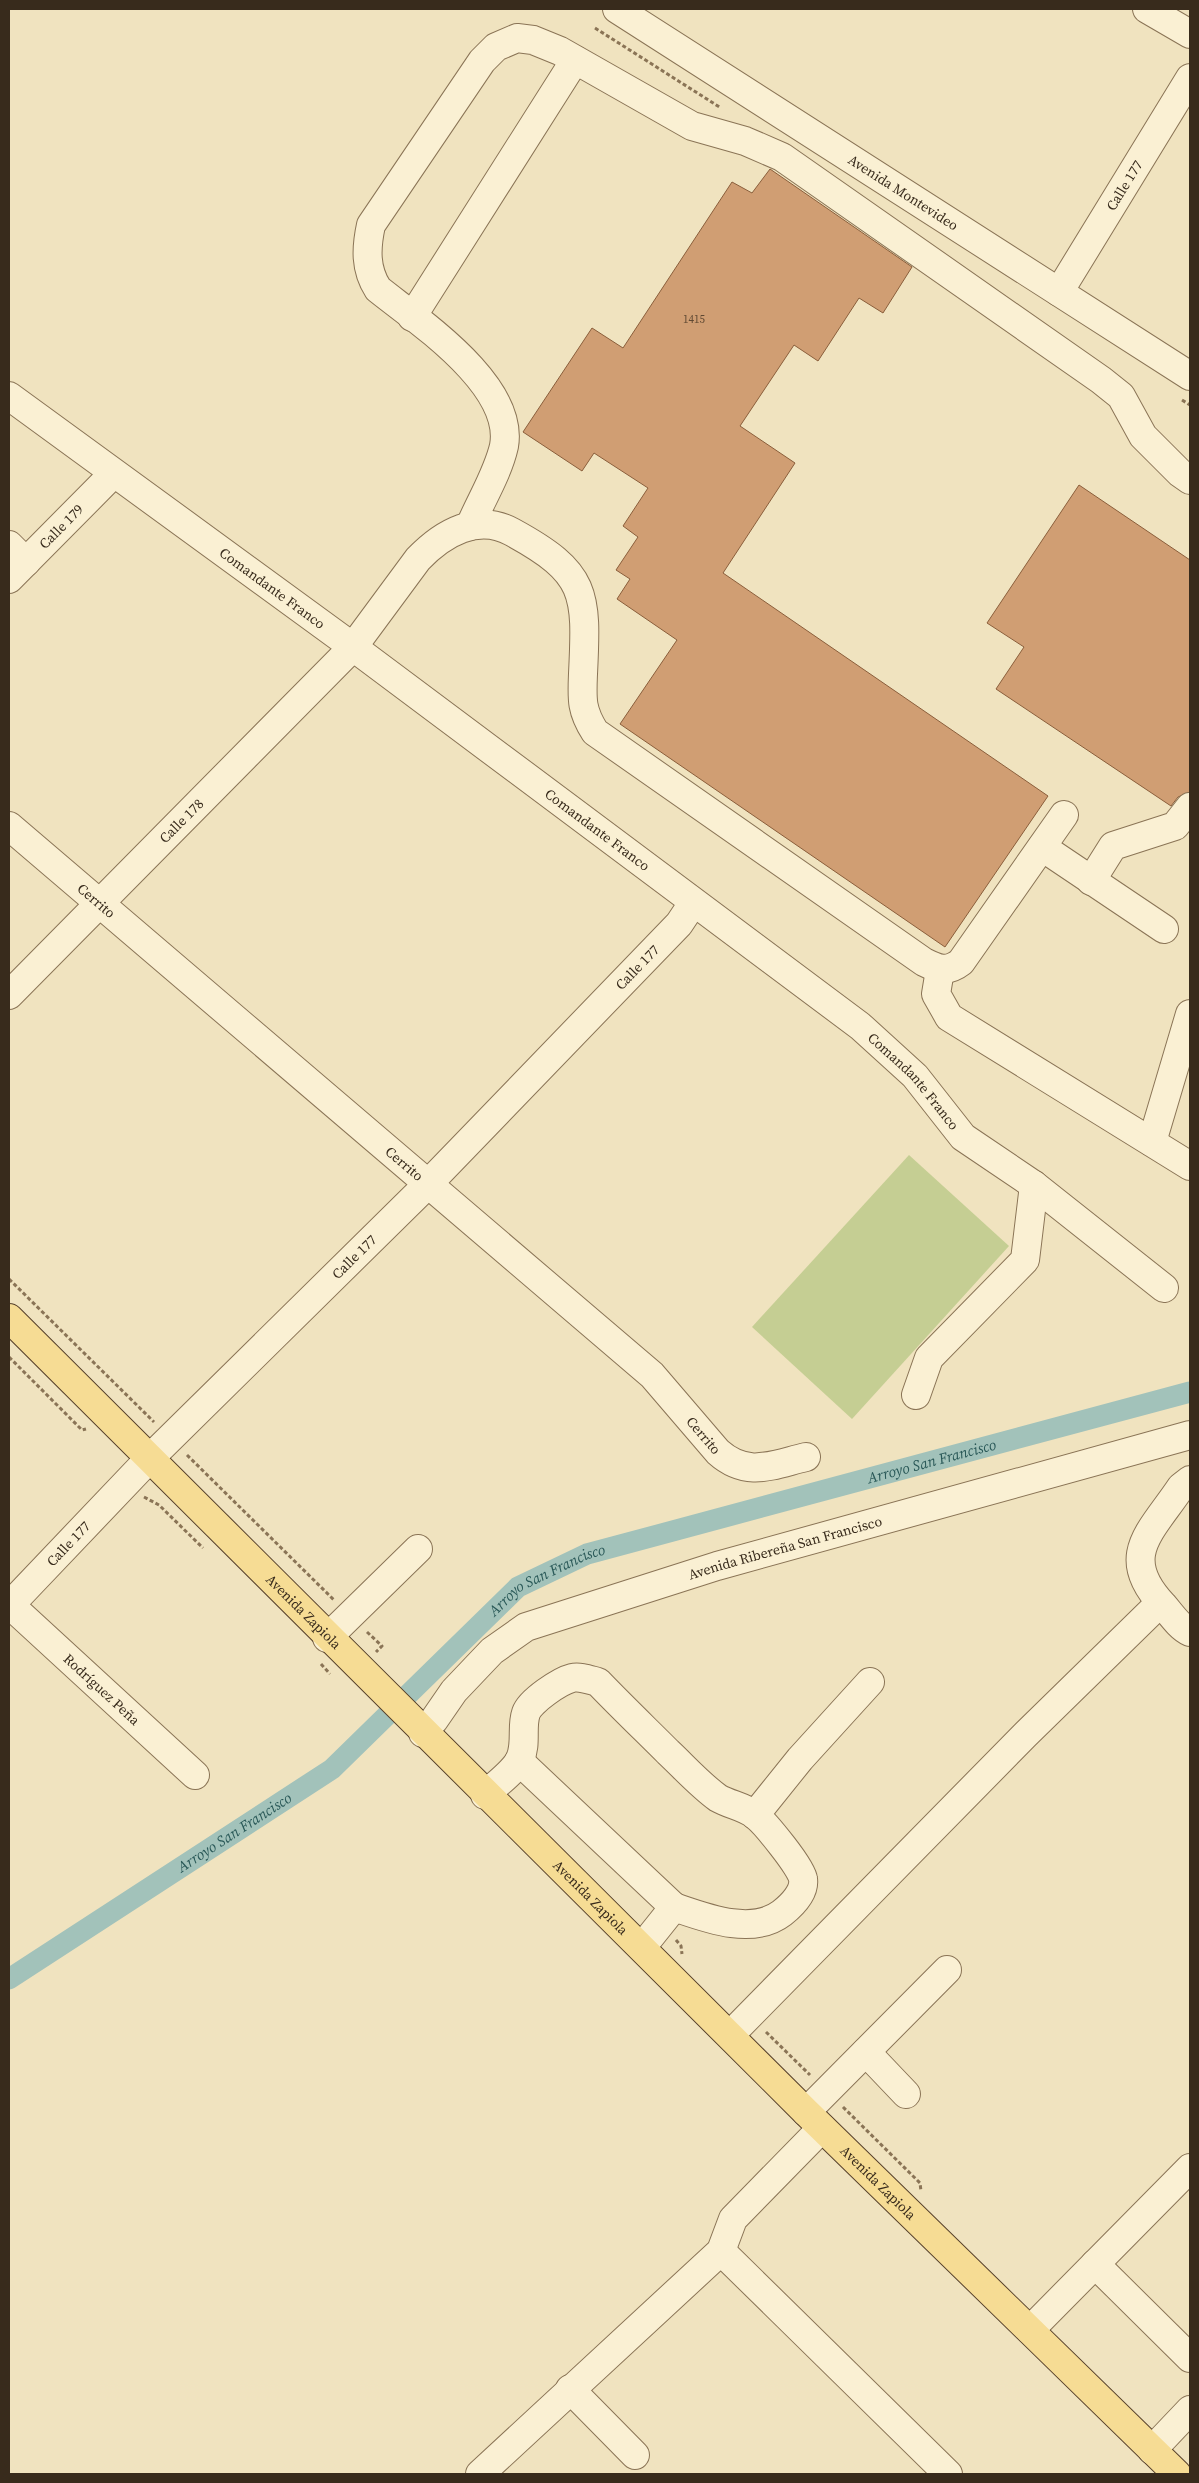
<svg xmlns="http://www.w3.org/2000/svg" width="1199" height="2483" font-family="'Source Serif 4',serif">
  <rect width="100%" height="100%" fill="#f0e3bf"/>
  <!-- green -->
  <path fill="#c5ce93" d="M 909,1155 L 1009,1246 L 852,1419 L 752,1327 Z"/>
  <g fill="none" stroke-linecap="round" stroke-linejoin="round">
    <!-- canal -->
    <path stroke="#a2c2ba" stroke-width="21" id="s1" d="M 9,1979 L 332,1769 L 518,1587 L 587,1554 L 1190,1392"/>
  </g>
  <!-- building -->
  <path fill="#d09e73" stroke="#8a5e3b" d="M 770,169 L 912,267 L 883,313 L 859,298 L 818,361 L 794,345 L 740,426 L 795,463 L 723,573 L 1048,796 L 945,947 L 620,724 L 677,640 L 617,599 L 630,579 L 616,570 L 638,537 L 623,526 L 648,488 L 594,453 L 582,471 L 523,432 L 592,328 L 623,348 L 732,182 L 752,193 Z
    M 1079,485 L 1190,560 L 1190,792 L 1178,797 L 1171,806 L 996,689 L 1024,647 L 987,623 Z"/>
  <g fill="none" stroke-linecap="round" stroke-linejoin="round">
    <defs>
      <g id="minor">
        <path id="s2" d="M 617,9 L 1190,376"/>
        <path d="M 1147,9 L 1190,34"/>
        <path id="s3" d="M 1059,292 L 1190,78"/>
        <path d="M 412,317 L 575,60"/>
        <path id="s4" d="M 9,396 L 353,647 L 860,1026 L 915,1076 L 963,1137 L 1034,1185 L 1164,1288"/>
        <path d="M 470,526 C 481,500 498,473 504,446 C 515,385 419,322 378,289 C 365,269 366,248 371,225 L 482,61 L 496,47 L 517,38 L 533,40 L 560,51 L 692,126 L 745,141 L 782,157 L 1101,380 L 1121,396 L 1143,436 L 1180,473 L 1190,480"/>
        <path d="M 9,545 L 26,562"/>
        <path id="s5" d="M 9,579 L 113,474"/>
        <path id="s6" d="M 9,826 L 652,1375 L 718,1452 C 747,1478 772,1465 806,1457"/>
        <path d="M 1042,847 L 1164,929"/>
        <path d="M 1091,881 L 1113,846 L 1175,826 L 1190,807"/>
        <path d="M 940,970 L 936,994 L 949,1017 L 1190,1166"/>
        <path id="s7" d="M 9,995 L 353,647 L 418,559 C 443,533 478,513 512,532 C 587,573 587,592 583,674 C 582,699 581,710 595,732 L 924,962 C 938,969 947,973 961,962 L 1064,815"/>
        <path d="M 1152,1142 L 1190,1014"/>
        <path d="M 916,1395 L 929,1358 L 1025,1260 L 1034,1185"/>
        <path d="M 1190,1480 L 1181,1487 C 1151,1532 1117,1556 1163,1605 C 1170,1613 1180,1628 1190,1632"/>
        <path id="s8" d="M 9,1604 L 195,1775"/>
        <path id="s9" d="M 9,1606 L 149,1459 L 427,1185 L 679,924 L 693,903"/>
        <path d="M 327,1638 L 418,1549"/>
        <path id="s10" d="M 423,1733 L 434,1720 L 454,1691 L 492,1651 L 526,1627 L 717,1566 L 1190,1435"/>
        <path d="M 519,1761 L 674,1907"/>
        <path d="M 485,1795 C 496,1784 514,1772 520,1759 C 527,1744 521,1727 526,1713 C 530,1701 560,1681 572,1678 C 580,1676 590,1680 598,1682 C 621,1706 645,1729 668,1752 C 684,1767 700,1785 718,1798 C 730,1805 746,1807 756,1816 C 765,1823 802,1868 803,1879 C 805,1892 792,1905 782,1913 C 752,1936 706,1918 674,1907 L 642,1947"/>
        <path d="M 755,1815 L 800,1759 L 870,1682"/>
        <path d="M 730,2035 L 1025,1735 L 1160,1603"/>
        <path d="M 866,2052 L 906,2094"/>
        <path d="M 806,2112 L 947,1970"/>
        <path d="M 721,2251 L 948,2474"/>
        <path d="M 1095,2264 L 1190,2358"/>
        <path d="M 1030,2330 L 1190,2168"/>
        <path d="M 570,2389 L 635,2455"/>
        <path d="M 1152,2450 L 1190,2410"/>
        <path d="M 480,2474 L 721,2251 L 733,2219 L 822,2128"/>
      </g>
      <g id="major">
        <path id="s11" d="M 9,1318 L 806,2112 L 1177,2474"/>
      </g>
    </defs>
    <!-- minor casing -->
    <use href="#minor" stroke="#8a7456" stroke-width="30"/>
    <!-- major casing -->
    <use href="#major" stroke="#57412b" stroke-width="30"/>
    <!-- path -->
    <path stroke="#8a7456" stroke-width="3" stroke-dasharray="4 2.5" stroke-linecap="butt" d="M 595,28 L 721,108
      M 1182,400 L 1190,405
      M 9,1279 L 154,1422
      M 9,1357 L 82,1430 L 86,1429
      M 187,1455 L 334,1600
      M 144,1497 L 159,1505 L 203,1548
      M 367,1632 L 382,1646 L 376,1652
      M 321,1664 L 330,1674
      M 676,1940 L 681,1946 L 682,1954
      M 766,2032 L 810,2075
      M 843,2107 L 920,2183 L 921,2191"/>
    <!-- minor -->
    <use href="#minor" stroke="#faf0d3" stroke-width="28"/>
    <!-- major -->
    <use href="#major" stroke="#f6dc94" stroke-width="28"/>
  </g>
  <g text-anchor="middle" stroke-width="4" stroke-linejoin="round" paint-order="stroke">
    <!-- number labels -->
    <g font-size="11" fill="#5e4832">
      <text x="694" y="323">1415</text>
    </g>
    <!-- street labels -->
    <g font-size="14" fill="#382b1c" stroke="#f7edcf">
      <text dy="5" stroke="none"><textPath href="#s3" startOffset="125">Calle 177</textPath></text>
      <text dy="5" stroke="none"><textPath href="#s2" startOffset="340">Avenida Montevideo</textPath></text>
      <text dy="5" stroke="none"><textPath href="#s5" startOffset="74">Calle 179</textPath></text>
      <text dy="5" stroke="none"><textPath href="#s4" startOffset="326">Comandante Franco</textPath></text>
      <text dy="5" stroke="none"><textPath href="#s7" startOffset="245">Calle 178</textPath></text>
      <text dy="5" stroke="none"><textPath href="#s4" startOffset="731">Comandante Franco</textPath></text>
      <text dy="5" stroke="none"><textPath href="#s6" startOffset="115">Cerrito</textPath></text>
      <text dy="5" stroke="none"><textPath href="#s9" startOffset="896">Calle 177</textPath></text>
      <text dy="5" stroke="none"><textPath href="#s4" startOffset="1136">Comandante Franco</textPath></text>
      <text dy="5" stroke="none"><textPath href="#s6" startOffset="520">Cerrito</textPath></text>
      <text dy="5" stroke="none"><textPath href="#s9" startOffset="491">Calle 177</textPath></text>
      <text dy="5" stroke="none"><textPath href="#s6" startOffset="925">Cerrito</textPath></text>
      <text dy="5" stroke="none"><textPath href="#s9" startOffset="86">Calle 177</textPath></text>
      <text dy="5" stroke="none"><textPath href="#s10" startOffset="420">Avenida Ribereña San Francisco</textPath></text>
      <text dy="5" stroke="none"><textPath href="#s11" startOffset="416">Avenida Zapiola</textPath></text>
      <text dy="5" stroke="none"><textPath href="#s8" startOffset="126">Rodríguez Peña</textPath></text>
      <text dy="5" stroke="none"><textPath href="#s11" startOffset="821">Avenida Zapiola</textPath></text>
      <text dy="5" stroke="none"><textPath href="#s11" startOffset="1226">Avenida Zapiola</textPath></text>
    </g>
    <!-- water labels -->
    <g font-size="15" font-style="italic" fill="#2a5958" stroke="#f7edcf">
      <text dy="5" stroke="none"><textPath href="#s1" startOffset="1079">Arroyo San Francisco</textPath></text>
      <text dy="5" stroke="none"><textPath href="#s1" startOffset="674">Arroyo San Francisco</textPath></text>
      <text dy="5" stroke="none"><textPath href="#s1" startOffset="269">Arroyo San Francisco</textPath></text>
    </g>
  </g>
  <!-- border -->
  <rect width="1199" height="2483" fill="none" stroke="#382b1c" stroke-width="20"/>
</svg>
